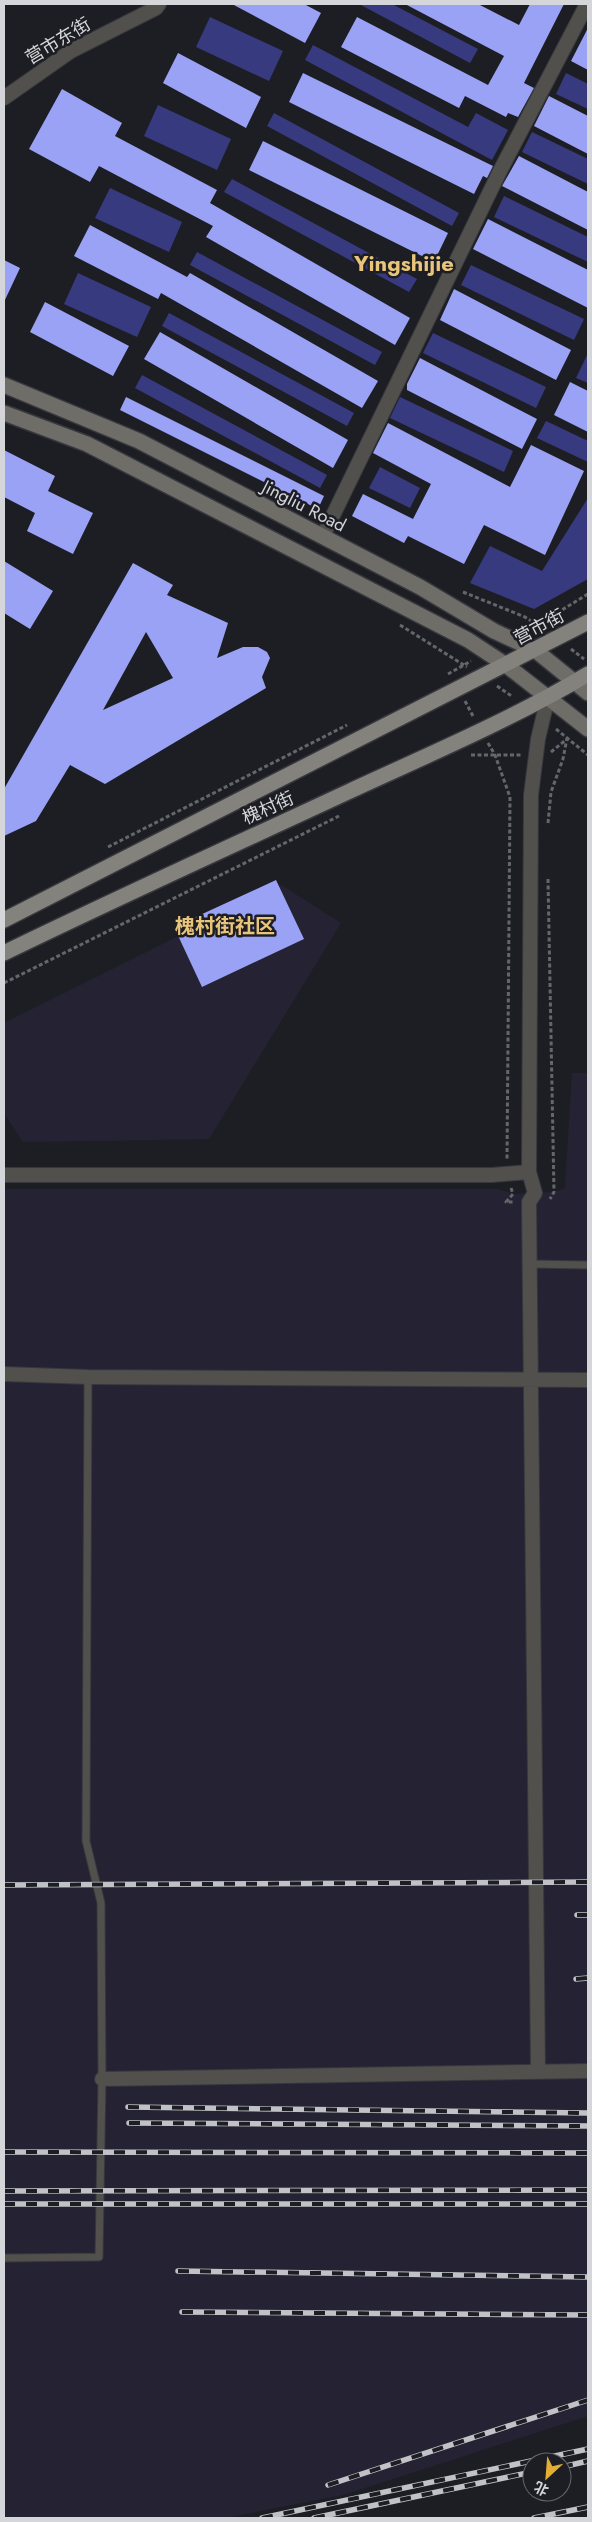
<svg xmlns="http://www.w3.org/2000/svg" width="592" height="2522" font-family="Jost,'Noto Sans SC',sans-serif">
  <rect width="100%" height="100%" fill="#1d1e24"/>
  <!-- industrial -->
  <path fill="#252333" d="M 281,885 L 341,923 L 209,1139 L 23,1142 L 4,1113 L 4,1023 Z
    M 572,1073 L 588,1073 L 588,2416 L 343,2495 L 225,2518 L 4,2518 L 4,1189 L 498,1189 L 513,1194 L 554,1192 L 565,1188 Z"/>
  <!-- green -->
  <path fill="#383a80" d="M 359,4 L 392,4 L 478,49 L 470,63 Z
    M 210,17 L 283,51 L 269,81 L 196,47 Z
    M 313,45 L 468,127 L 476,113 L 508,130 L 492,160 L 305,60 Z
    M 566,73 L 588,84 L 588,109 L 556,94 Z
    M 158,105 L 231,139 L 217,170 L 144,136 Z
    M 274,113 L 459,213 L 452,226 L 267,126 Z
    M 532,132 L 588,159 L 588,184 L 522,152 Z
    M 232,179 L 417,279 L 409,292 L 224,192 Z
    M 110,188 L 182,222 L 169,252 L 95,218 Z
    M 504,196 L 588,237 L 588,262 L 494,217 Z
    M 197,252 L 382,352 L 375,365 L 190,265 Z
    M 471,265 L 584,319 L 574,340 L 461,285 Z
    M 78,273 L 151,307 L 137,337 L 64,304 Z
    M 169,313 L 354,413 L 347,426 L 162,326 Z
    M 433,333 L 546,387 L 536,408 L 423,353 Z
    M 588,353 L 588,383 L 576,378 Z
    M 142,375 L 327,475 L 320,488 L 135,388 Z
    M 400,397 L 513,451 L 504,472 L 390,418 Z
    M 546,421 L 588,441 L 588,462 L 537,438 Z
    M 380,467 L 420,488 L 410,508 L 369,488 Z
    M 588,498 L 588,579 L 534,609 L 470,583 L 490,546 L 542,571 Z"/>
  <!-- building -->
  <path fill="#9aa2f6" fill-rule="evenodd" d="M 232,4 L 304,4 L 321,13 L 305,43 Z
    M 405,4 L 478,4 L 519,25 L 530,4 L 564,4 L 524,83 L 534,88 L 518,117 L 508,113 L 506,117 L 465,96 L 459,108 L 341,47 L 357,17 L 488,85 L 504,56 Z
    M 588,28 L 588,70 L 571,61 Z
    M 178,53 L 261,97 L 246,128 L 163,83 Z
    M 303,73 L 493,166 L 487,178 L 483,176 L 474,194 L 289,102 Z
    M 62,89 L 122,123 L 115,136 L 217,190 L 210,203 L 410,318 L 395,345 L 206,237 L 213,226 L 99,166 L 90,182 L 29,149 Z
    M 549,96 L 588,116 L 588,154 L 534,126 Z
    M 263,141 L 448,233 L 434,262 L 249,170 Z
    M 519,156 L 588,192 L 588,230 L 502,186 Z
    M 488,219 L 588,270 L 588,308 L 473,249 Z
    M 90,225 L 187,277 L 190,273 L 378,381 L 362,408 L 161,293 L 158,299 L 74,256 Z
    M 4,260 L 20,268 L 4,302 Z
    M 454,289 L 571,350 L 556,380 L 440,320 Z
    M 45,302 L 129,346 L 113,376 L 30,332 Z
    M 160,332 L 348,440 L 333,468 L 144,359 Z
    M 420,358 L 537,419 L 522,449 L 407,390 L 407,384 Z
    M 570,382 L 588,391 L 588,432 L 554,415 Z
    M 126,397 L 324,496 L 318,509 L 120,410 Z
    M 388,423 L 510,487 L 531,445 L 584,471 L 545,555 L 484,525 L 464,564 L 408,536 L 404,543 L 352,516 L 363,494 L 413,519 L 431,484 L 373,453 Z
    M 4,450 L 55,476 L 48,491 L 93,513 L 73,554 L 27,531 L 35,513 L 4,497 Z
    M 4,561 L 53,591 L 30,629 L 4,613 Z
    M 133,563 L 173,585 L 167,595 L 228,623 L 217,658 L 243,647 L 258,647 L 267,652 L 270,658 L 262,677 L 266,688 L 105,784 L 70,765 L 36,821 L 4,836 L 4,789 ZM 146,632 L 173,678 L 103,710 Z
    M 276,880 L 304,939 L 202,987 L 174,927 Z"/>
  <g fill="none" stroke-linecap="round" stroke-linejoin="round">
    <defs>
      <path id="lane" d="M 530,1264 L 588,1265
        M 4,2258 L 99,2257 L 102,2079 L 101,1903 L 86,1841 L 88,1377"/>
      <path id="street" d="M 4,98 L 71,51 L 156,8 L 159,4
        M 323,536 L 500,171 L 587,4
        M 4,1175 L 492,1175 L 529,1172
        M 4,1374 L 88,1377 L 588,1380
        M 538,2070 L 529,1202 L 535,1193 L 529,1172 L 531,795 L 538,739 L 548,697
        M 102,2079 L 588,2071"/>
      <path id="secondary" d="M 4,385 L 139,441 L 420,587 L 494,631 L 535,650 L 588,693
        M 4,413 L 87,444 L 468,640 L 506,665 L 588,729"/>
      <path id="primary" d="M 4,920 L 588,622
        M 4,953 C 119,897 234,845 350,791 C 430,754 513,719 588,674"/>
    </defs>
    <!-- lane casing -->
    <use href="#lane" stroke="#37383d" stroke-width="9"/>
    <!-- street casing -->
    <use href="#street" stroke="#37383d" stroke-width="16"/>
    <!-- secondary casing -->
    <use href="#secondary" stroke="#37383d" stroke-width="18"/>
    <!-- primary casing -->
    <use href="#primary" stroke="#37383d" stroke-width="18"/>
    <!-- path -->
    <path stroke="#65666c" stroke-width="3" stroke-dasharray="4 2.5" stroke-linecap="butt" d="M 463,592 L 525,617 L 537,625
      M 400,625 L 467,667
      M 529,630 L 588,594
      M 571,649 L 584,659
      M 448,674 L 471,661
      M 497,686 L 513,697
      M 465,701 L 474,718
      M 556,729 L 588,755
      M 488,743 L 495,755 L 510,797 L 507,1160
      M 551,752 L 567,739
      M 471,755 L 522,755
      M 548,823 L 551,792 L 563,759 L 567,738
      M 108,847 L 347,725
      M 548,879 L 554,1192 L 550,1199
      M 4,983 L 339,816
      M 511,1188 L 513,1194 L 506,1202 L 515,1202"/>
    <!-- lane -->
    <use href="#lane" stroke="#51504d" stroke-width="7"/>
    <!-- street -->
    <use href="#street" stroke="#51504d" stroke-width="14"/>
    <!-- secondary -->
    <use href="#secondary" stroke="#6e6d68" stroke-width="15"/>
    <!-- primary -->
    <use href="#primary" stroke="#84827c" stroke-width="15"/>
    <defs>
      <path id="rail" d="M 4,1885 L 588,1882
        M 577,1915 L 588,1915
        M 576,1979 L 588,1978
        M 128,2107 L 588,2113
        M 129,2123 L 588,2126
        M 4,2152 L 588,2153
        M 4,2191 L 588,2190
        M 4,2204 L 588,2204
        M 178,2271 L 588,2277
        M 182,2312 L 588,2315
        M 562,2467 L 588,2461
        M 328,2485 L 588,2400
        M 262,2518 L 588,2449
        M 314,2518 L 532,2472
        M 534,2518 L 588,2507"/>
    </defs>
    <!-- rail casing -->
    <use href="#rail" stroke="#c1c2c6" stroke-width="5.5"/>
    <!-- rail -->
    <use href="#rail" stroke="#1d1e24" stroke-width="4" stroke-dasharray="11" stroke-linecap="butt"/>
  </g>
  <g text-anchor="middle" stroke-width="5" stroke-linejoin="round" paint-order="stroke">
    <!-- street labels -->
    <g font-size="18" fill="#d5d6da" stroke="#1d1e24">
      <text transform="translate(58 41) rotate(-31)" y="6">营市东街</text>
      <text transform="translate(304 506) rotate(27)" y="6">Jingliu Road</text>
      <text transform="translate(539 627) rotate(-28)" y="6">营市街</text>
      <text transform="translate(268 808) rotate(-24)" y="6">槐村街</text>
    </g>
    <!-- quarter labels -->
    <g font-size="20" font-weight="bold" fill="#e9c57c" stroke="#1d1e24">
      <text x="225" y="933">槐村街社区</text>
    </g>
    <!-- district labels -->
    <g font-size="22" font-weight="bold" fill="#e9c57c" stroke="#1d1e24">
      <text x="404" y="271">Yingshijie</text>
    </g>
  </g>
  <!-- border -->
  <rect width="592" height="2522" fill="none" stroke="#d5d6da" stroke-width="10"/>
  <!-- north arrow -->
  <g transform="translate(547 2477) rotate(206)"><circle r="24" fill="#1d1e24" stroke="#67686d"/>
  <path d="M0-4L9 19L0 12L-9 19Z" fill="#e3ae34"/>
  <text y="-8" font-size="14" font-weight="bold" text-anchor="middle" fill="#d5d6da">北</text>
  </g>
</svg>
